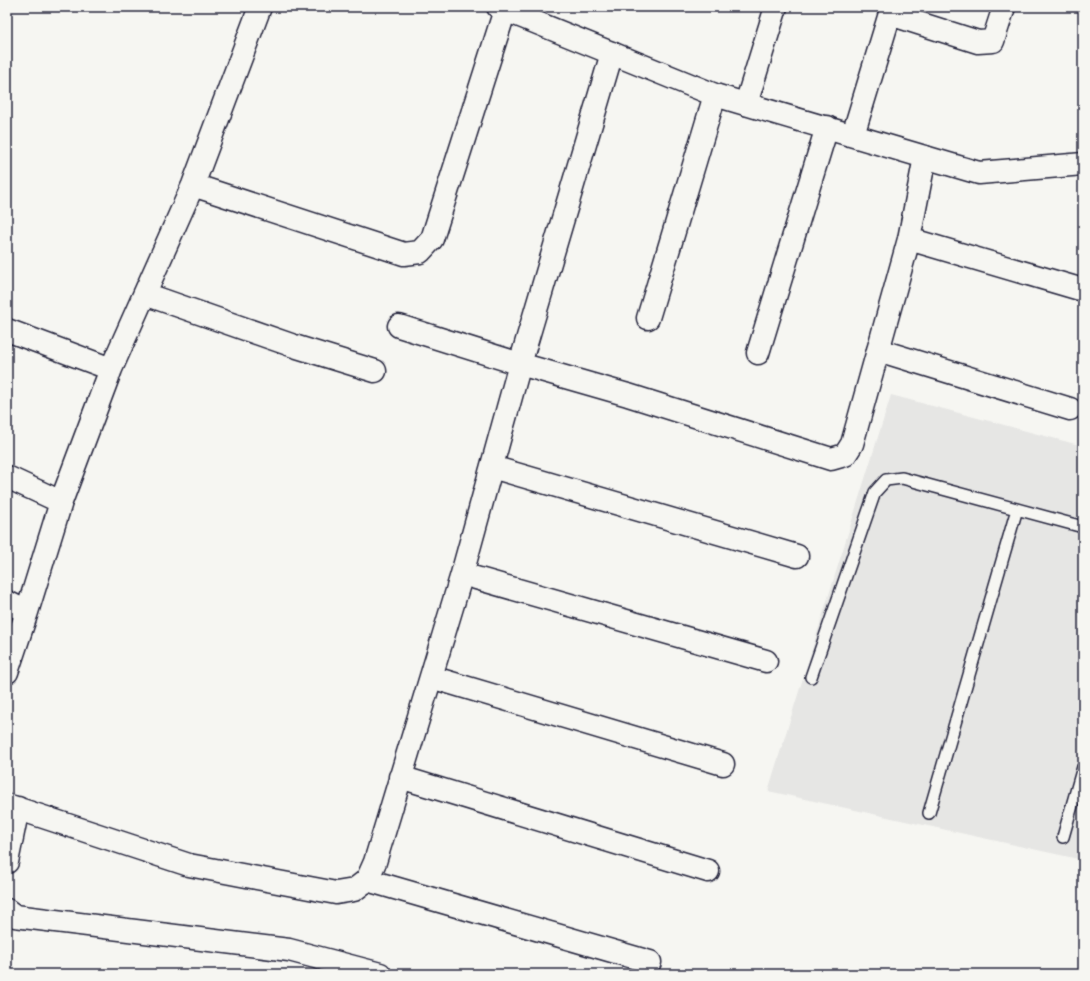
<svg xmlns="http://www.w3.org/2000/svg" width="1090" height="981" font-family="'Indie Flower',sans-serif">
  <rect width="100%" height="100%" fill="#f6f6f2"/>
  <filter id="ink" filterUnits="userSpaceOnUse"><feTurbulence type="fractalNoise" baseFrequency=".025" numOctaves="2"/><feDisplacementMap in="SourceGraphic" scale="8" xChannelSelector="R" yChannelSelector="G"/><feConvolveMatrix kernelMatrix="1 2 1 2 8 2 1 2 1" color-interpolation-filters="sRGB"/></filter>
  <g filter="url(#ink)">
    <!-- built -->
    <path fill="#e6e6e4" d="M 891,395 L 1083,446 L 1083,860 L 768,791 Z"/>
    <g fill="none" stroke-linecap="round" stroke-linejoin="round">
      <defs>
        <path id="lane" d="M 811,677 L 875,492 L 886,480 L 902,478 L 1083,527
          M 929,813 L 1017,509
          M 1063,837 L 1083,767"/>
        <path id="street" d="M 890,14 L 978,42 L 993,41 L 1004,7
          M 746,104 L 776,7
          M 853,135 L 892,7
          M 193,185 L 404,254 L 420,252 L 432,239 L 505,10
          M 909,239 L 1083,290
          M 145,294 L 294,346 L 375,371
          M 648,318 L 715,95
          M 399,326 L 520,364 L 628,395 L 831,459 L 845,455 L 852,444 L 909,239 L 925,157
          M 7,330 L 111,369
          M 878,350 L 1070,409
          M 758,353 L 827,127
          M 492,467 L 797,556
          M 7,477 L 61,502
          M 462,574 L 766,661
          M 7,602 L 27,612
          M 7,672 L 27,612 L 61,502 L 111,369 L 193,185 L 260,7
          M 431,677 L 723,764
          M 400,777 L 708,871
          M 7,805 L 189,865 L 336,893 L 354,890 L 367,880 L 375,862 L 462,574 L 520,364 L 612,53
          M 7,862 L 18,808
          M 367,880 L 650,962
          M 7,910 L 15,916 L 289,950 L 380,974"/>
        <path id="secondary" d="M 498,7 L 715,95 L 979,173 L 1083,164"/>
      </defs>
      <!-- lane casing -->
      <use href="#lane" stroke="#22223b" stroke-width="14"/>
      <!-- street casing -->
      <use href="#street" stroke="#22223b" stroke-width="25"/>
      <!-- secondary casing -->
      <use href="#secondary" stroke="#22223b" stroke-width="25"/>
      <!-- lane -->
      <use href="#lane" stroke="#f6f6f2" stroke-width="11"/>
      <!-- street -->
      <use href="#street" stroke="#f6f6f2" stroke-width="22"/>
      <!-- secondary -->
      <use href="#secondary" stroke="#f6f6f2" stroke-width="22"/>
    </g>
  </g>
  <!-- margin -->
  <rect width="1090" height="981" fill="none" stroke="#f6f6f2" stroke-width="24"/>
  <rect x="12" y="12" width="1066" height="957" fill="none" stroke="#22223b" stroke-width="1.5" filter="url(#ink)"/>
</svg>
